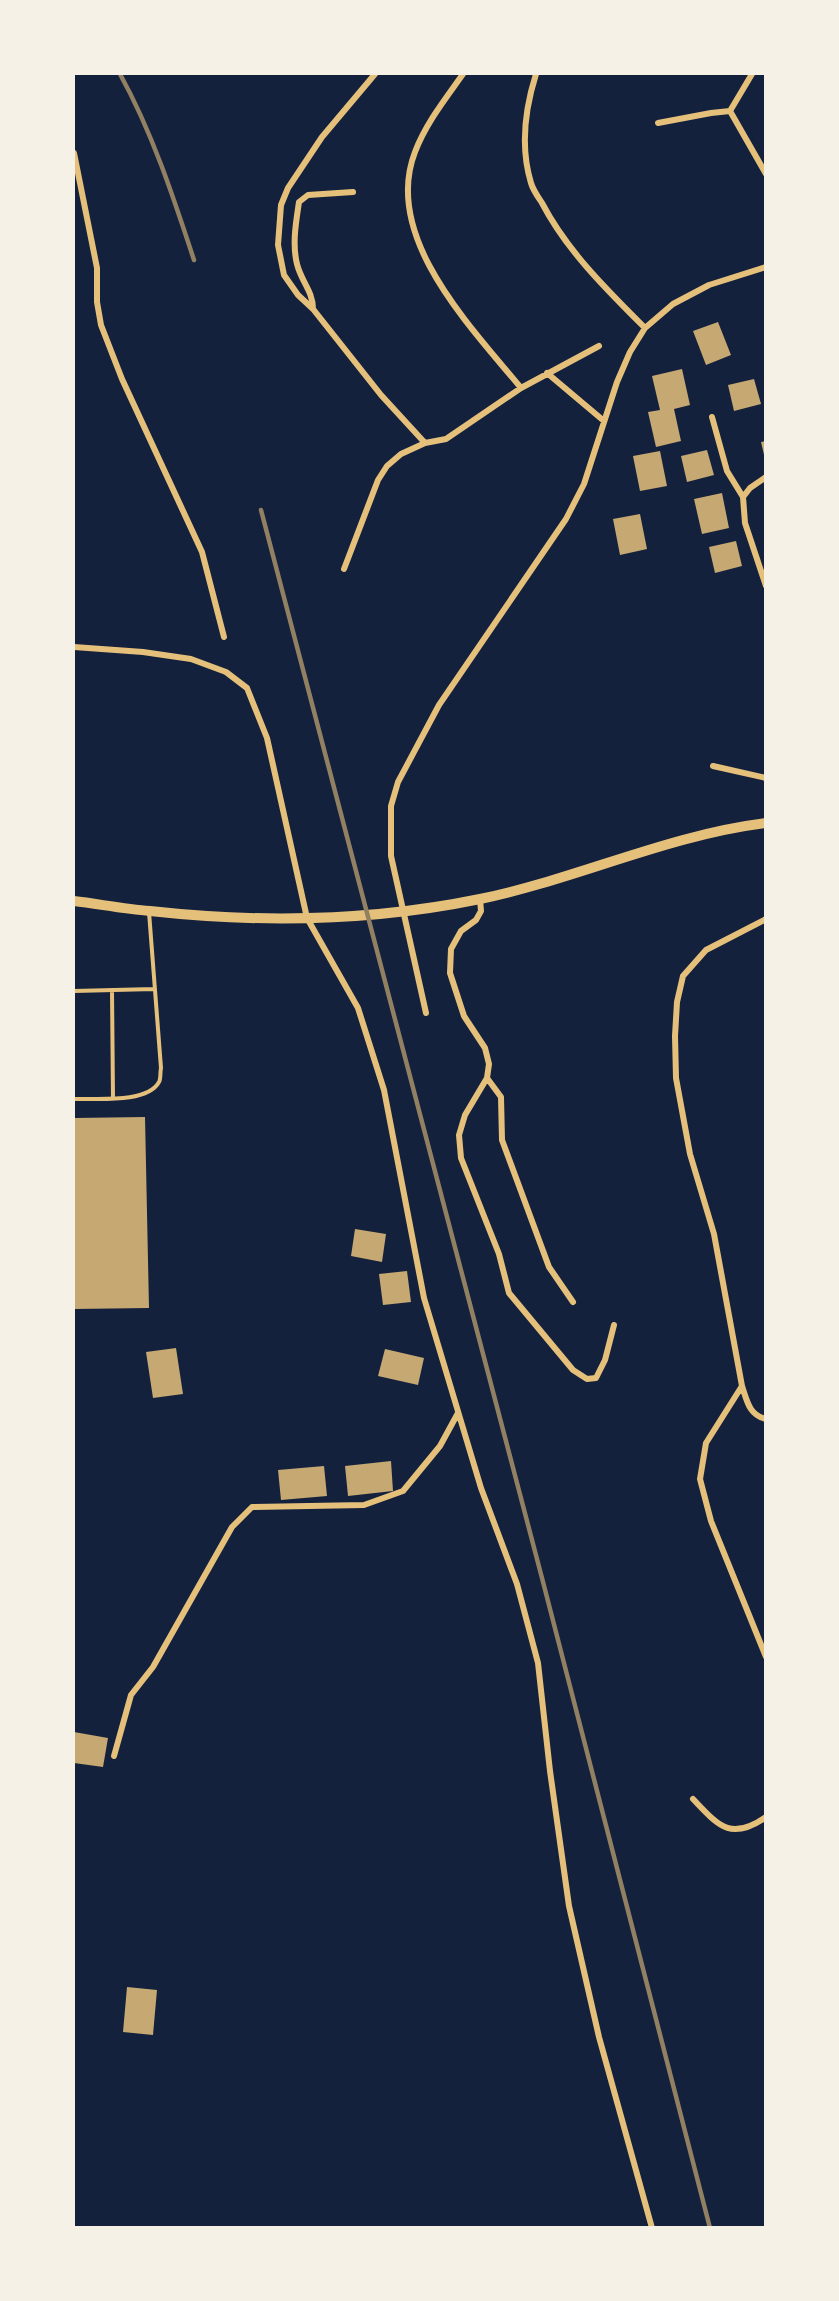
<svg xmlns="http://www.w3.org/2000/svg" width="839" height="2301" font-family="Commissioner,sans-serif">
  <rect width="100%" height="100%" fill="#14213d"/>
  <!-- building -->
  <path fill="#c6a872" d="M 718,322 L 731,355 L 706,365 L 693,331 Z
    M 682,369 L 690,405 L 674,409 L 681,441 L 656,447 L 648,412 L 660,410 L 652,376 Z
    M 754,379 L 761,404 L 734,411 L 728,385 Z
    M 766,441 L 766,459 L 765,459 L 761,442 Z
    M 707,450 L 714,475 L 687,482 L 681,456 Z
    M 660,451 L 667,486 L 640,491 L 633,456 Z
    M 722,493 L 729,528 L 702,534 L 694,499 Z
    M 640,514 L 647,549 L 620,555 L 613,519 Z
    M 736,541 L 742,566 L 715,573 L 709,547 Z
    M 145,1117 L 149,1308 L 74,1309 L 74,1118 Z
    M 355,1229 L 386,1234 L 382,1262 L 351,1256 Z
    M 407,1271 L 411,1302 L 383,1305 L 379,1274 Z
    M 176,1348 L 183,1394 L 153,1398 L 146,1352 Z
    M 385,1349 L 424,1358 L 418,1385 L 378,1376 Z
    M 391,1461 L 393,1491 L 348,1496 L 345,1466 Z
    M 324,1466 L 327,1496 L 281,1500 L 278,1470 Z
    M 74,1732 L 108,1738 L 103,1767 L 74,1763 Z
    M 127,1987 L 157,1990 L 153,2035 L 123,2032 Z"/>
  <g fill="none" stroke-linecap="round" stroke-linejoin="round">
    <!-- service -->
    <path stroke="#e5c07b" stroke-width="4" d="M 112,990 L 113,1098
      M 74,991 L 154,989
      M 74,1099 C 95,1098 147,1104 159,1082 C 161,1079 160,1072 161,1068 L 149,912"/>
    <!-- minor -->
    <path stroke="#e5c07b" stroke-width="6" d="M 375,74 L 322,137 L 288,188 L 281,205 L 278,245 L 284,275 L 298,295 L 313,309 L 381,395 L 425,443
      M 463,74 C 446,98 426,123 415,152 C 382,237 471,327 521,388
      M 536,74 C 525,109 520,147 531,183 C 533,190 538,197 542,203 C 567,251 607,290 645,328
      M 730,111 L 752,74
      M 658,123 L 711,113 L 730,111 L 766,174
      M 74,153 L 97,268 L 97,302 L 101,325 L 122,379 L 202,552 L 224,637
      M 313,309 C 313,291 301,281 297,264 C 292,244 296,222 299,202 L 308,195 L 353,192
      M 547,373 L 604,421
      M 712,417 L 727,471 L 743,497 L 745,523 L 766,586
      M 743,497 L 750,488 L 766,477
      M 344,569 L 378,480 L 387,466 L 401,454 L 425,443 L 446,439 L 521,388 L 599,346
      M 74,647 L 143,652 L 191,659 L 226,672 L 247,688 L 267,738 L 307,918 L 358,1008 L 384,1090 L 424,1298 L 481,1488 L 517,1584 L 538,1663 L 550,1771 L 569,1906 L 599,2037 L 652,2228
      M 713,766 L 766,778
      M 480,899 L 481,911 L 476,920 L 461,931 L 451,949 L 450,973 L 464,1016 L 485,1048 L 489,1064 L 487,1078 L 465,1115 L 459,1135 L 461,1158 L 499,1254 L 509,1293 L 573,1370 L 587,1379 L 596,1378 L 605,1360 L 614,1325
      M 766,919 L 706,950 L 683,976 L 677,1002 L 675,1036 L 676,1078 L 690,1154 L 714,1234 L 742,1386 C 747,1401 749,1415 766,1419
      M 426,1013 L 391,856 L 391,806 L 398,782 L 439,705 L 566,519 L 584,484 L 617,382 L 630,352 L 645,328 L 673,304 L 709,285 L 766,267
      M 487,1078 L 501,1097 L 502,1140 L 549,1267 L 573,1302
      M 742,1386 L 706,1443 L 700,1479 L 711,1521 L 766,1657
      M 114,1756 L 131,1695 L 153,1667 L 232,1527 L 252,1507 L 364,1505 L 403,1491 L 440,1446 L 458,1413
      M 693,1799 C 718,1825 730,1842 766,1817"/>
    <!-- tertiary -->
    <path stroke="#e5c07b" stroke-width="10" d="M 74,901 C 99,904 124,909 150,911 C 259,923 373,921 480,899 C 577,879 668,835 766,823"/>
    <!-- rail -->
    <path stroke="#918062" stroke-width="4.5" d="M 120,74 C 152,132 173,196 194,260
      M 261,510 L 542,1578 L 710,2228"/>
  </g>
  <!-- border -->
  <rect width="839" height="2301" fill="none" stroke="#f6f1e7" stroke-width="150"/>
</svg>
